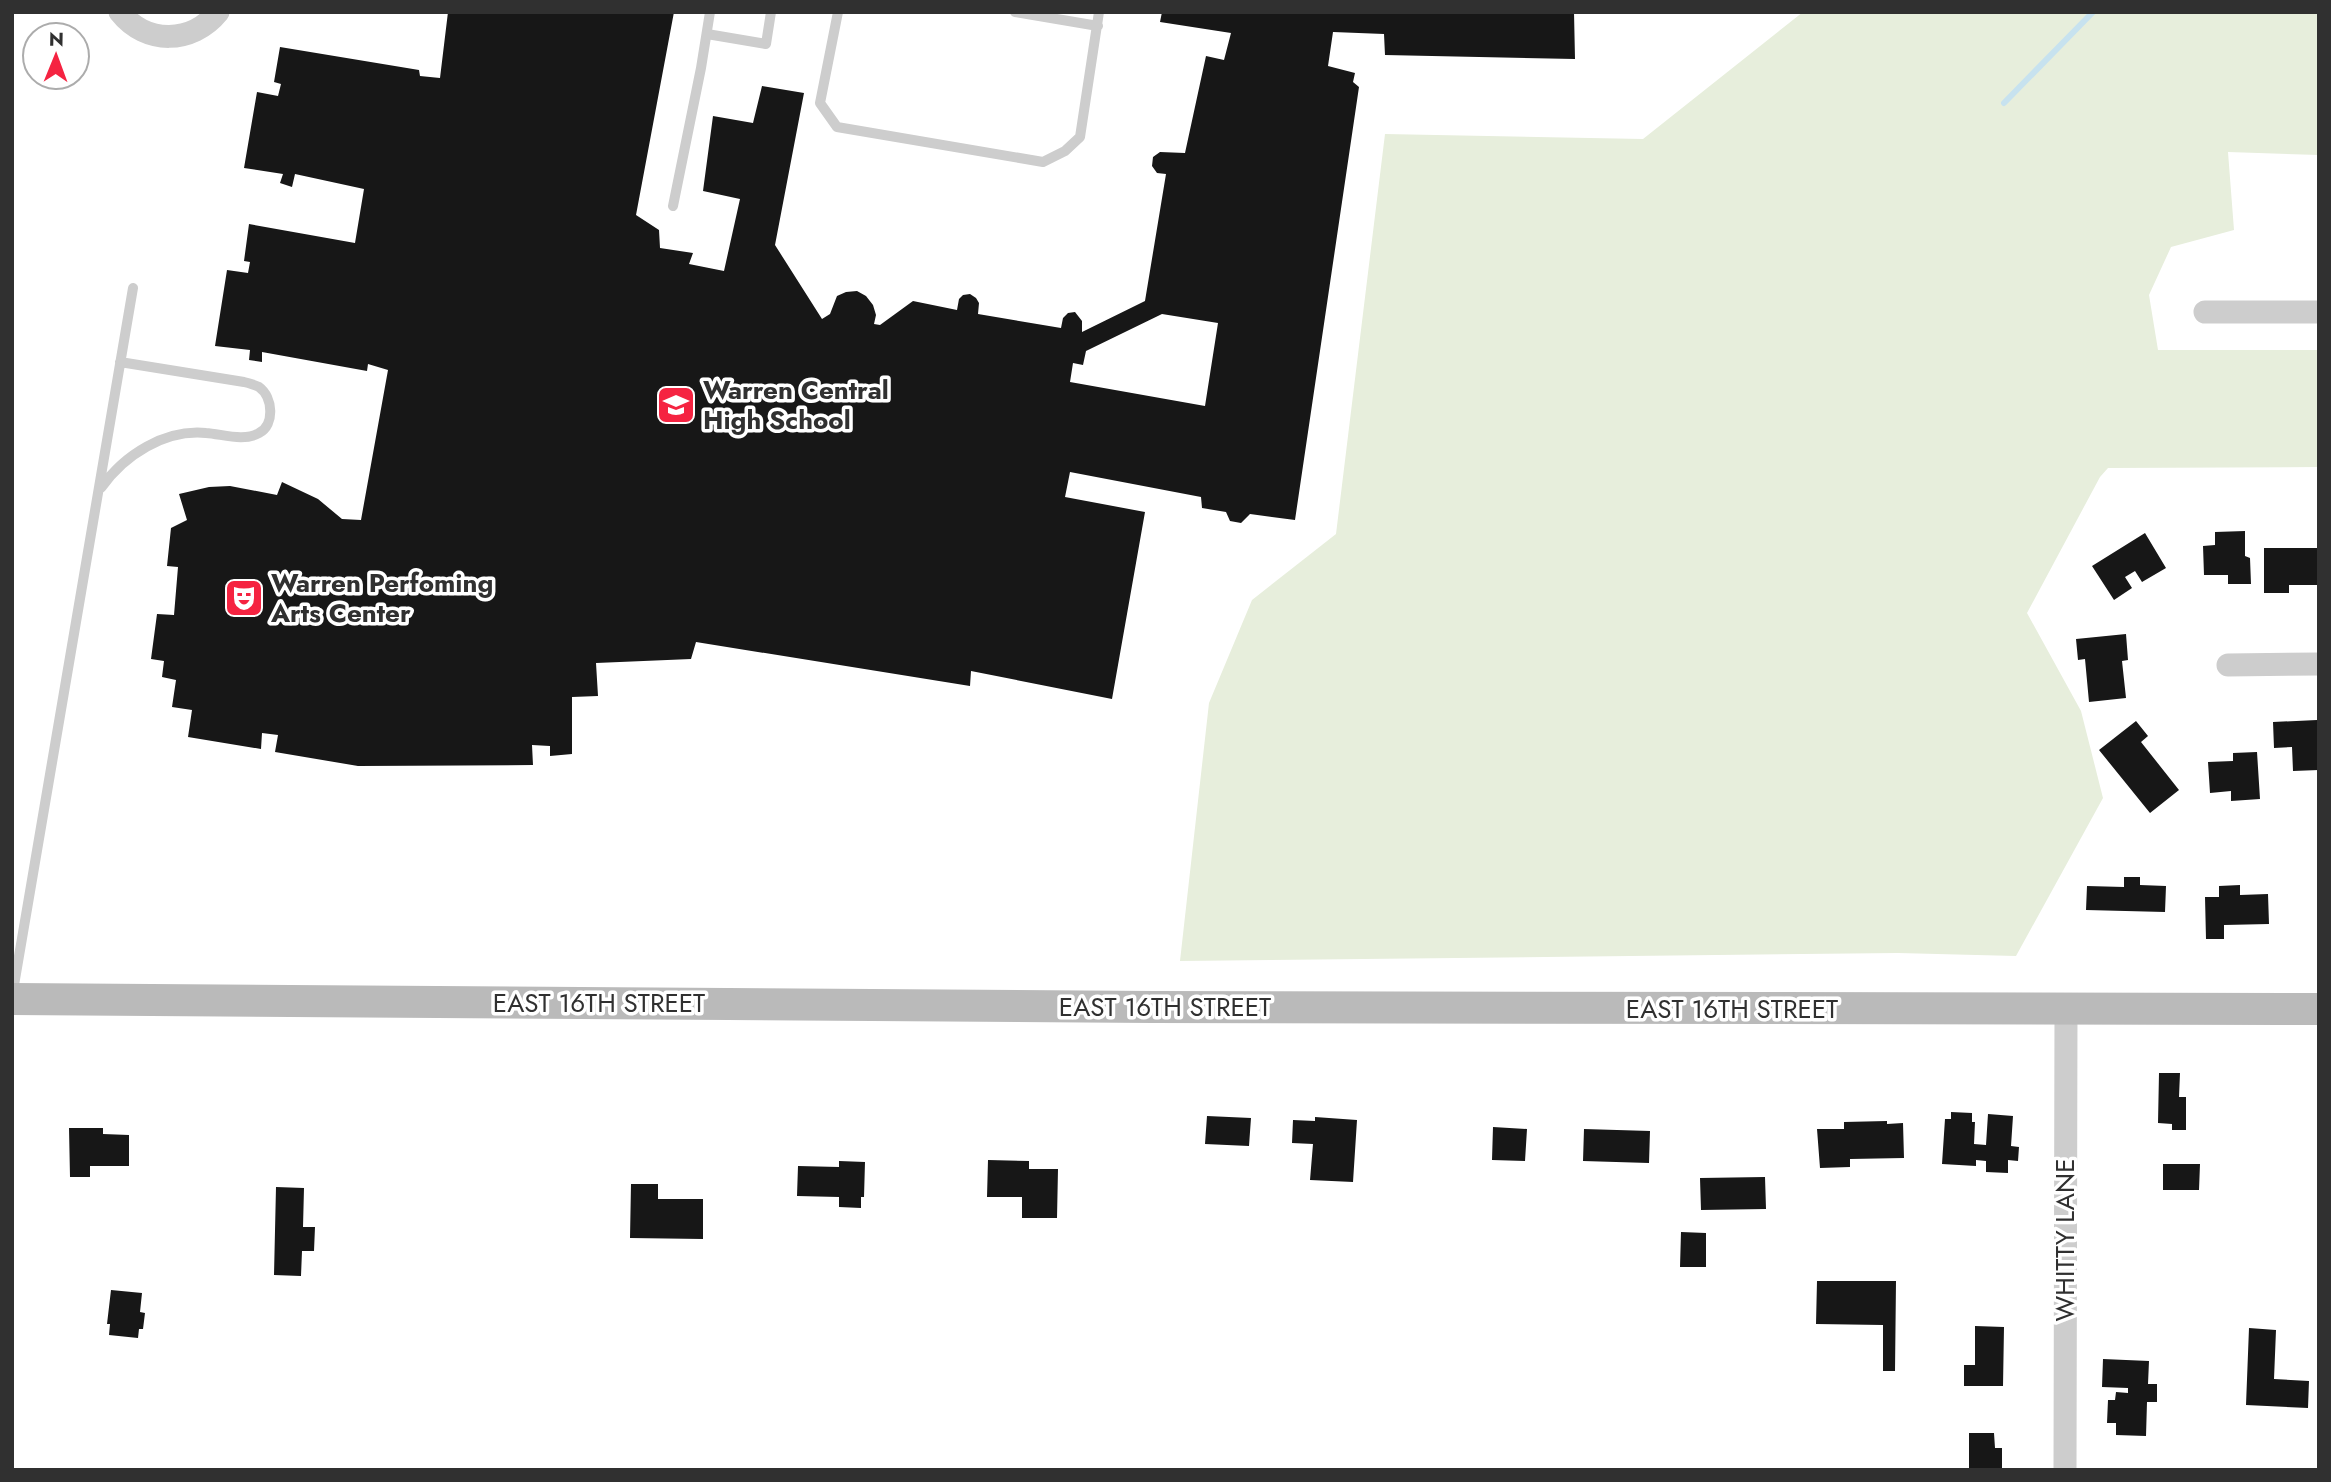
<svg xmlns="http://www.w3.org/2000/svg" width="2331" height="1482" font-family="Jost,sans-serif">
  <rect width="100%" height="100%" fill="#fff"/>
  <!-- green -->
  <path fill="#e7eedc" d="M 1803,12 L 2319,12 L 2319,155 L 2228,152 L 2234,230 L 2171,247 L 2149,295 L 2158,350 L 2319,350 L 2319,467 L 2108,468 L 2100,477 L 2027,613 L 2081,711 L 2103,798 L 2016,956 L 1898,953 L 1180,961 L 1209,703 L 1252,600 L 1336,534 L 1385,134 L 1643,139 Z"/>
  <g fill="none" stroke-linecap="round" stroke-linejoin="round">
    <!-- stream -->
    <path stroke="#c7e2ef" stroke-width="6" d="M 2004,103 L 2093,12"/>
  </g>
  <!-- building -->
  <path fill="#171717" fill-rule="evenodd" d="M 448,12 L 674,12 L 636,215 L 659,230 L 660,248 L 693,253 L 689,264 L 724,271 L 740,199 L 703,191 L 713,116 L 753,123 L 762,86 L 804,93 L 775,245 L 822,319 L 830,314 L 837,296 L 846,292 L 857,291 L 866,296 L 873,305 L 876,315 L 874,324 L 880,325 L 913,301 L 957,310 L 959,299 L 963,295 L 970,294 L 976,298 L 979,303 L 978,314 L 1061,328 L 1063,318 L 1068,313 L 1075,312 L 1082,321 L 1082,332 L 1145,301 L 1166,174 L 1157,173 L 1152,166 L 1153,157 L 1160,152 L 1185,153 L 1206,56 L 1224,60 L 1231,33 L 1160,22 L 1162,12 L 1574,12 L 1575,59 L 1385,55 L 1384,34 L 1333,32 L 1328,66 L 1355,73 L 1353,82 L 1359,87 L 1295,520 L 1250,514 L 1241,523 L 1230,521 L 1226,512 L 1202,508 L 1201,497 L 1070,472 L 1065,497 L 1145,512 L 1112,699 L 971,671 L 970,686 L 696,642 L 691,659 L 596,663 L 598,696 L 572,697 L 572,754 L 550,756 L 550,746 L 532,745 L 533,765 L 358,766 L 275,752 L 278,735 L 262,733 L 261,749 L 188,737 L 192,710 L 172,707 L 176,680 L 162,677 L 164,661 L 151,659 L 157,614 L 174,615 L 178,567 L 167,566 L 171,528 L 187,520 L 179,494 L 209,487 L 230,486 L 277,495 L 282,482 L 318,499 L 342,519 L 361,520 L 388,370 L 368,364 L 367,371 L 262,352 L 262,362 L 249,360 L 250,350 L 215,346 L 227,270 L 248,273 L 250,262 L 244,261 L 249,224 L 355,243 L 364,189 L 295,174 L 292,187 L 280,183 L 283,174 L 244,168 L 257,92 L 278,96 L 281,84 L 274,82 L 280,47 L 419,70 L 420,76 L 440,78 ZM 1162,314 L 1218,323 L 1205,406 L 1070,382 L 1073,363 L 1083,365 L 1086,351 Z
    M 2245,531 L 2245,556 L 2250,558 L 2251,584 L 2228,584 L 2228,575 L 2204,575 L 2203,546 L 2215,545 L 2215,532 Z
    M 2145,533 L 2166,568 L 2142,582 L 2135,571 L 2125,577 L 2132,588 L 2114,600 L 2092,566 Z
    M 2264,548 L 2317,548 L 2317,585 L 2289,585 L 2289,593 L 2264,593 Z
    M 2126,634 L 2128,660 L 2122,661 L 2126,698 L 2089,702 L 2085,659 L 2078,660 L 2076,639 Z
    M 2317,720 L 2319,770 L 2293,771 L 2292,747 L 2274,748 L 2273,722 Z
    M 2136,721 L 2148,736 L 2141,742 L 2179,790 L 2150,813 L 2099,750 Z
    M 2257,752 L 2260,799 L 2231,801 L 2231,791 L 2210,793 L 2208,762 L 2233,761 L 2233,753 Z
    M 2124,877 L 2140,877 L 2140,885 L 2166,886 L 2165,912 L 2086,910 L 2087,886 L 2124,887 Z
    M 2240,885 L 2240,895 L 2268,894 L 2269,924 L 2224,925 L 2224,939 L 2206,939 L 2205,897 L 2219,897 L 2219,886 Z
    M 2159,1073 L 2180,1073 L 2179,1097 L 2186,1097 L 2186,1130 L 2172,1130 L 2172,1124 L 2158,1123 Z
    M 1951,1112 L 1972,1113 L 1972,1122 L 1975,1122 L 1974,1144 L 1986,1145 L 1988,1114 L 2013,1116 L 2011,1146 L 2019,1147 L 2018,1161 L 2008,1160 L 2008,1173 L 1986,1172 L 1986,1161 L 1976,1160 L 1976,1166 L 1942,1164 L 1945,1119 L 1951,1119 Z
    M 1207,1116 L 1251,1118 L 1249,1146 L 1205,1144 Z
    M 1315,1117 L 1357,1120 L 1353,1182 L 1310,1180 L 1313,1144 L 1292,1143 L 1293,1120 L 1315,1121 Z
    M 1887,1121 L 1887,1124 L 1903,1123 L 1904,1158 L 1850,1159 L 1850,1167 L 1820,1168 L 1817,1129 L 1844,1129 L 1844,1122 Z
    M 1493,1127 L 1527,1129 L 1525,1161 L 1492,1160 Z
    M 69,1128 L 103,1128 L 103,1134 L 129,1135 L 129,1166 L 90,1166 L 90,1177 L 70,1177 Z
    M 1584,1129 L 1650,1131 L 1649,1163 L 1583,1161 Z
    M 988,1160 L 1029,1161 L 1029,1169 L 1058,1169 L 1057,1218 L 1022,1218 L 1022,1197 L 987,1197 Z
    M 839,1161 L 865,1162 L 864,1197 L 861,1197 L 861,1208 L 839,1207 L 839,1197 L 797,1196 L 798,1166 L 839,1167 Z
    M 2163,1164 L 2200,1164 L 2199,1190 L 2163,1190 Z
    M 1765,1177 L 1766,1209 L 1701,1210 L 1700,1178 Z
    M 631,1184 L 658,1184 L 658,1199 L 703,1199 L 703,1239 L 630,1238 Z
    M 276,1187 L 304,1188 L 303,1227 L 315,1227 L 314,1251 L 302,1251 L 301,1276 L 274,1275 Z
    M 1681,1232 L 1706,1233 L 1706,1267 L 1680,1267 Z
    M 1817,1281 L 1896,1281 L 1895,1371 L 1883,1371 L 1883,1325 L 1816,1324 Z
    M 111,1290 L 142,1293 L 140,1312 L 145,1313 L 143,1329 L 139,1329 L 138,1338 L 109,1335 L 110,1324 L 107,1324 Z
    M 1975,1326 L 2004,1327 L 2003,1386 L 1964,1386 L 1964,1365 L 1975,1365 Z
    M 2249,1328 L 2276,1330 L 2274,1379 L 2309,1381 L 2308,1408 L 2246,1405 Z
    M 2103,1359 L 2149,1361 L 2148,1384 L 2157,1384 L 2157,1402 L 2147,1402 L 2146,1436 L 2116,1435 L 2116,1423 L 2107,1423 L 2108,1400 L 2115,1400 L 2116,1392 L 2128,1393 L 2128,1388 L 2102,1387 Z
    M 1969,1433 L 1994,1433 L 1995,1448 L 2002,1448 L 2002,1470 L 1969,1470 Z"/>
  <g fill="none" stroke-linecap="round" stroke-linejoin="round">
    <!-- lane -->
    <path stroke="#cdcdcd" stroke-width="10" d="M 838,12 L 820,103 L 837,127 L 1043,162 L 1065,151 L 1080,137 L 1099,12
      M 1015,12 L 1098,26
      M 707,34 L 766,44 L 771,12
      M 673,206 L 701,68 L 710,12
      M 101,488 C 124,455 165,429 206,433 C 222,434 244,442 259,433 C 275,425 273,397 259,387 C 255,385 248,383 244,382 L 120,362
      M 12,997 L 133,288"/>
    <!-- street -->
    <path stroke="#cdcdcd" stroke-width="23" d="M 120,12 C 146,45 192,44 218,12
      M 2205,312 L 2319,312
      M 2228,665 L 2319,664
      M 2065,1470 L 2066,1010"/>
    <!-- secondary -->
    <path stroke="#bababa" stroke-width="32" d="M 12,999 L 1152,1007 L 2319,1009"/>
  </g>
  <!-- icons -->
  <defs>
    <symbol id="school-square" viewBox="-11 -11 22 22"><rect x="-9" y="-9" width="18" height="18" rx="4" fill="#f52341" stroke="#fff"/><path d="M0-5L7-2L0 1L-7-2ZM-4 1L0 2.5L4 1V4Q0 6-4 4Z" fill="#fff"/></symbol>
    <symbol id="theatre-square" viewBox="-11 -11 22 22"><rect x="-9" y="-9" width="18" height="18" rx="4" fill="#f52341" stroke="#fff"/><path d="M-5-5.5Q0-4 5-5.5V0Q5 5 0 6Q-5 5-5 0ZM-3.3-2.5H-1v1.5H-3.3ZM1-2.5H3.3v1.5H1ZM-2.8 1Q0 5.5 2.8 1Z" fill="#fff"/></symbol>
  </defs>
  <g fill-rule="evenodd">
    <use href="#school-square" x="654" y="383" width="44" height="44"/>
    <use href="#theatre-square" x="222" y="576" width="44" height="44"/>
  </g>
  <g text-anchor="middle" stroke-width="7" stroke-linejoin="round" paint-order="stroke">
    <!-- poi labels -->
    <g font-size="26" font-weight="bold" fill="#303030" stroke="#fff" text-anchor="start">
      <text x="703" y="399">Warren Central<tspan x="703" dy="30">High School</tspan></text>
      <text x="271" y="592">Warren Perfoming<tspan x="271" dy="30">Arts Center</tspan></text>
    </g>
    <!-- street labels -->
    <g font-size="26" fill="#303030" stroke="#fff">
      <text x="599" y="1012">EAST 16TH STREET</text>
      <text x="1165" y="1016">EAST 16TH STREET</text>
      <text x="1732" y="1018">EAST 16TH STREET</text>
      <text transform="translate(2065 1240) rotate(-90)" y="9">WHITTY LANE</text>
    </g>
  </g>
  <!-- border -->
  <rect width="2331" height="1482" fill="none" stroke="#303030" stroke-width="28"/>
  <!-- north arrow -->
  <g transform="translate(56 56) rotate(1)"><circle r="33" fill="#ffffff" stroke="#acacac" stroke-width="2"/>
  <path d="M0-5L12 26L0 18L-12 26Z" fill="#f52341"/>
  <text y="-10" font-size="19" font-weight="bold" text-anchor="middle" fill="#303030">N</text>
  </g>
</svg>
